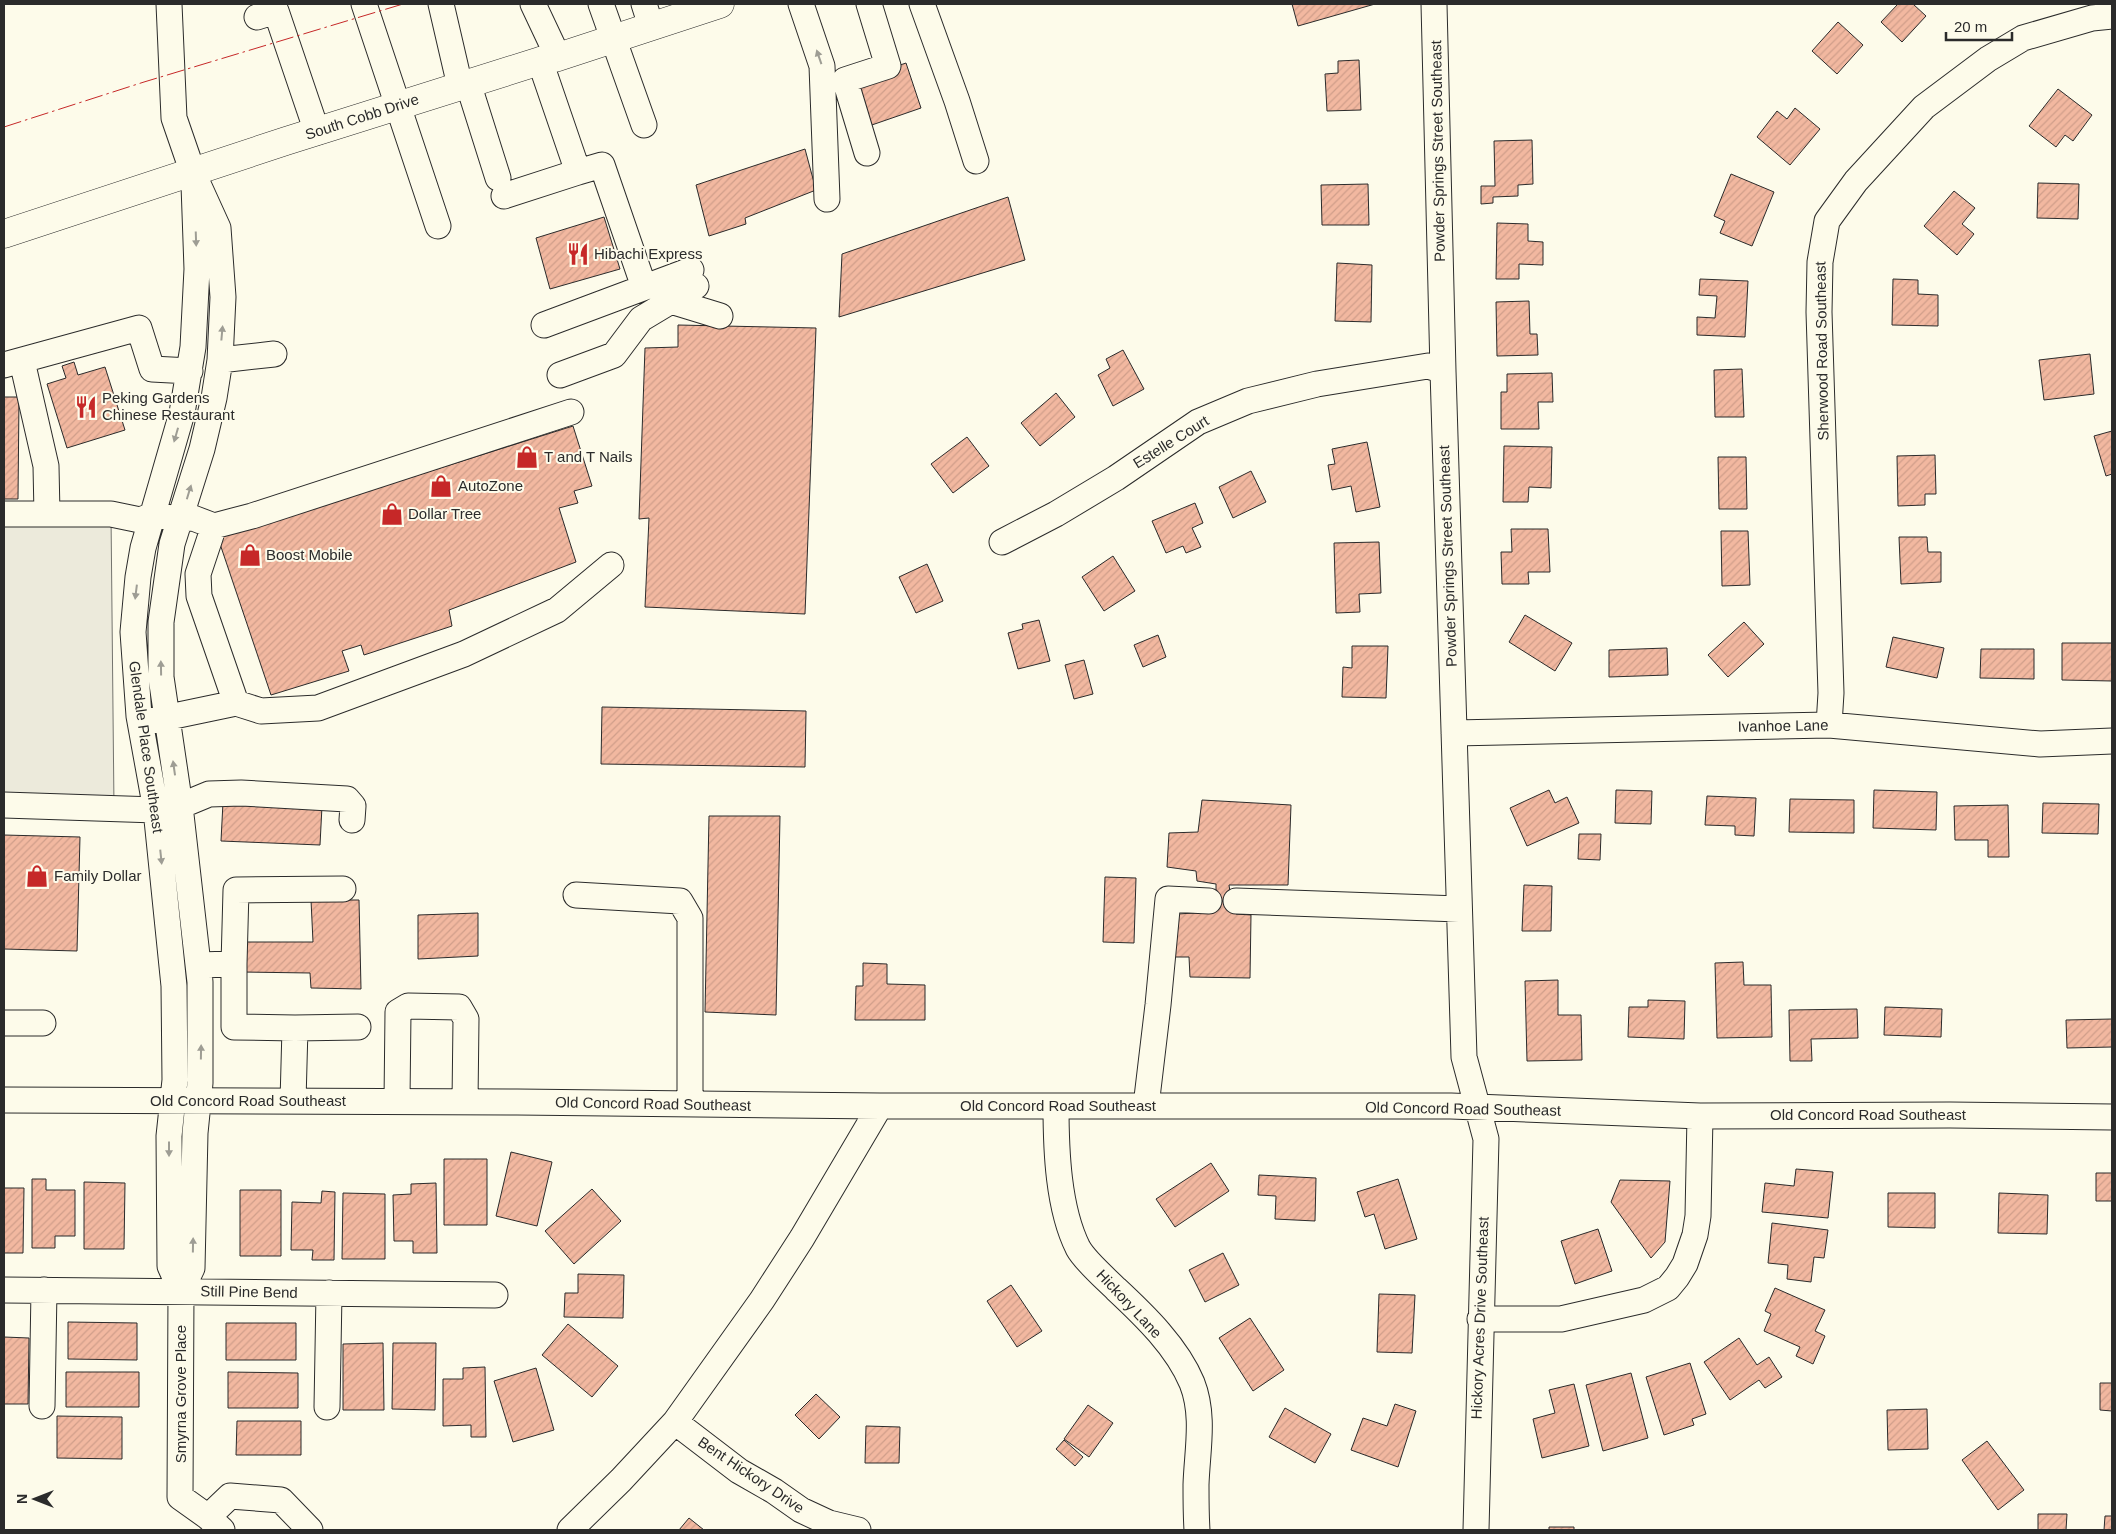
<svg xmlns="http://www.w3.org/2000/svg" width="2116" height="1534" font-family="Arial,sans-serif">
  <defs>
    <pattern id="building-hatch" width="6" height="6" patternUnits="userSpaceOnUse" patternTransform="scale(1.25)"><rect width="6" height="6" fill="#f2b8a0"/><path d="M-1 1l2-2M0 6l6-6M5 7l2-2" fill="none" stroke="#d09e8a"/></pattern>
  </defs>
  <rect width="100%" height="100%" fill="#fdfbea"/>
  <!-- parking -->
  <path fill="#eceadb" stroke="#74746e" d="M 4,513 L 111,514 L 114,808 L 4,805 Z"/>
  <!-- building -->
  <path fill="url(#building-hatch)" stroke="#2b2b2b" d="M 1292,4 L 1375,4 L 1298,26 Z
    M 1898,4 L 1913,4 L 1926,16 L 1902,42 L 1881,22 Z
    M 1838,22 L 1863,45 L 1837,74 L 1812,51 Z
    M 1359,60 L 1361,110 L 1327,111 L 1325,74 L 1338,73 L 1338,61 Z
    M 906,63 L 921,108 L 866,127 L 850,82 Z
    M 2058,89 L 2092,115 L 2073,141 L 2065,135 L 2056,147 L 2029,126 Z
    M 1795,108 L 1820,129 L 1790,165 L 1757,137 L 1777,111 L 1787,119 Z
    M 1532,140 L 1533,184 L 1518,185 L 1518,196 L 1493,197 L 1493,203 L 1481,204 L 1481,186 L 1495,186 L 1494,141 Z
    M 805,149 L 816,190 L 745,218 L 746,224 L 709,236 L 696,185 Z
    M 1731,174 L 1774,192 L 1752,246 L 1720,233 L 1725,221 L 1714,216 Z
    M 2038,183 L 2079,184 L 2078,219 L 2037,218 Z
    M 1368,184 L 1369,225 L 1322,225 L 1321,185 Z
    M 1954,191 L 1975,208 L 1962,224 L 1974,234 L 1957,255 L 1924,226 Z
    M 1008,197 L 1025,260 L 839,317 L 842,254 Z
    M 604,217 L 620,269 L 550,289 L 536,238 Z
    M 1497,223 L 1528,224 L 1528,241 L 1543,242 L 1543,265 L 1519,264 L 1519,279 L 1496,279 Z
    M 1337,263 L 1372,265 L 1371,322 L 1335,321 Z
    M 1700,279 L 1748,281 L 1745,337 L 1697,335 L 1697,317 L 1715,318 L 1717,296 L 1699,295 Z
    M 1893,279 L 1918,280 L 1918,294 L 1938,295 L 1938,326 L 1892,325 Z
    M 1529,301 L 1530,334 L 1537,334 L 1538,355 L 1497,356 L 1496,302 Z
    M 678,325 L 816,328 L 805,614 L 645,607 L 649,518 L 639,519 L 645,348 L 678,347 Z
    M 1123,350 L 1144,389 L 1113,406 L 1098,375 L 1110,368 L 1106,359 Z
    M 2090,354 L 2094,394 L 2044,400 L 2039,360 Z
    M 74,362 L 78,375 L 105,367 L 125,430 L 67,448 L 47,384 L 66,378 L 62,366 Z
    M 1742,369 L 1744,417 L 1715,417 L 1714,370 Z
    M 1552,373 L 1553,402 L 1538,402 L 1539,429 L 1501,429 L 1501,392 L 1507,392 L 1507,374 Z
    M 1056,393 L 1075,417 L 1040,446 L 1021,423 Z
    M 4,397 L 19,397 L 18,499 L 4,499 Z
    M 573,426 L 592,486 L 574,491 L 578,503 L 559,508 L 576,562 L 449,610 L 452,626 L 364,655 L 361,645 L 342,651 L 349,671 L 271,695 L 218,538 Z
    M 2112,431 L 2112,474 L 2106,476 L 2094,436 Z
    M 967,437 L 989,466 L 953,493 L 931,464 Z
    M 1367,442 L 1380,507 L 1356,512 L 1351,486 L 1332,490 L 1328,465 L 1335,464 L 1332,449 Z
    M 1504,446 L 1552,447 L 1551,488 L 1529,487 L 1528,502 L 1503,502 Z
    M 1935,455 L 1936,494 L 1925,494 L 1925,505 L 1898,506 L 1897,456 Z
    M 1718,457 L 1746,457 L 1747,509 L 1719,509 Z
    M 1251,471 L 1266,502 L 1233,518 L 1219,487 Z
    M 1195,503 L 1203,523 L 1192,528 L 1201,547 L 1186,553 L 1183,546 L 1166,553 L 1152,521 Z
    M 1511,529 L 1548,529 L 1550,572 L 1528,572 L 1529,584 L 1502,584 L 1501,552 L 1512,552 Z
    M 1721,531 L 1748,531 L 1750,585 L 1722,586 Z
    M 1899,537 L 1927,537 L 1928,552 L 1941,552 L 1941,582 L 1901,584 Z
    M 1379,542 L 1381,593 L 1359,594 L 1360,612 L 1336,613 L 1334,543 Z
    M 1113,556 L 1135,591 L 1104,611 L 1082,577 Z
    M 927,564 L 943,601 L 916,613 L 899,577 Z
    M 1525,615 L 1572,643 L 1555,671 L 1509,642 Z
    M 1039,620 L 1050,661 L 1018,669 L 1008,633 L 1023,629 L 1022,624 Z
    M 1744,622 L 1764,644 L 1728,677 L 1708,655 Z
    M 1158,635 L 1166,657 L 1143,667 L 1134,645 Z
    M 1893,637 L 1944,648 L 1937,678 L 1886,667 Z
    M 2062,643 L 2112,643 L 2112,681 L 2062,680 Z
    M 1352,646 L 1388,646 L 1386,698 L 1342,697 L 1343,667 L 1352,668 Z
    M 1667,648 L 1668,675 L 1609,677 L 1609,650 Z
    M 1981,649 L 2034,649 L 2034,679 L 1980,678 Z
    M 1084,660 L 1093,694 L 1074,699 L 1065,665 Z
    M 602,707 L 806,711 L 805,767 L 601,764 Z
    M 1549,790 L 1555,803 L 1567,797 L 1579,823 L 1527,846 L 1510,808 Z
    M 1616,790 L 1652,791 L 1651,824 L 1615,823 Z
    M 1874,790 L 1937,792 L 1936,830 L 1873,828 Z
    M 1707,796 L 1756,798 L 1754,836 L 1735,835 L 1735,826 L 1705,825 Z
    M 1790,799 L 1854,800 L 1854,833 L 1789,832 Z
    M 1202,800 L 1291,805 L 1288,885 L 1229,885 L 1230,892 L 1236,893 L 1236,914 L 1251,915 L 1250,978 L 1190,977 L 1189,957 L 1175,957 L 1178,914 L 1209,912 L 1216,894 L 1216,884 L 1197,881 L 1196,871 L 1167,867 L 1169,833 L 1198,832 Z
    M 223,802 L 322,806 L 320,845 L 221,841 Z
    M 2043,803 L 2099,804 L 2098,834 L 2042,833 Z
    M 2008,805 L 2009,857 L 1988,857 L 1988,840 L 1955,840 L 1954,806 Z
    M 709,816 L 780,816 L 776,1015 L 705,1012 Z
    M 1579,834 L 1601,834 L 1600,860 L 1578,859 Z
    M 4,835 L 80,837 L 77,951 L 4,949 Z
    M 1105,877 L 1136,878 L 1134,943 L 1103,942 Z
    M 1524,885 L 1552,886 L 1551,931 L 1522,931 Z
    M 311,900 L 359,900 L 361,989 L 311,988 L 310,973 L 242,972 L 241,942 L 313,942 Z
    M 478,913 L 478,956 L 418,959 L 418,915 Z
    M 1743,962 L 1744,985 L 1771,985 L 1772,1037 L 1717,1038 L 1715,963 Z
    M 863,963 L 887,964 L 887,984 L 925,985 L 925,1020 L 855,1020 L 856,986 L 863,986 Z
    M 1558,980 L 1558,1015 L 1581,1015 L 1582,1060 L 1527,1061 L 1525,981 Z
    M 1648,1000 L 1685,1001 L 1684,1039 L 1628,1037 L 1629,1007 L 1648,1007 Z
    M 1885,1007 L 1942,1009 L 1941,1037 L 1884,1035 Z
    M 1857,1009 L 1858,1038 L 1811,1039 L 1812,1061 L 1790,1061 L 1789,1010 Z
    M 2112,1019 L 2112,1047 L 2067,1048 L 2066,1020 Z
    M 511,1152 L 552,1162 L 537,1226 L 496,1216 Z
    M 444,1159 L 487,1159 L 487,1225 L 444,1225 Z
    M 1211,1163 L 1229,1191 L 1175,1227 L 1156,1199 Z
    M 1796,1169 L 1833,1172 L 1828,1218 L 1762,1212 L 1765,1183 L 1794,1186 Z
    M 2096,1173 L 2112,1173 L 2112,1201 L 2096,1201 Z
    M 1259,1175 L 1316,1178 L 1315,1221 L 1275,1219 L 1276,1196 L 1258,1195 Z
    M 32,1179 L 46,1179 L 46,1190 L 75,1190 L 75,1236 L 55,1236 L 55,1248 L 32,1248 Z
    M 1398,1179 L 1417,1239 L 1385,1249 L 1374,1214 L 1365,1217 L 1357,1192 Z
    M 1620,1180 L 1670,1181 L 1665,1242 L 1651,1258 L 1611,1202 Z
    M 84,1182 L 125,1183 L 124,1249 L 84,1249 Z
    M 436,1183 L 437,1253 L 413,1253 L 413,1241 L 394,1241 L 393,1195 L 411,1194 L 411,1184 Z
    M 4,1188 L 24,1188 L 23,1253 L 4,1253 Z
    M 592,1189 L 621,1221 L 574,1264 L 545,1231 Z
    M 240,1190 L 281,1190 L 281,1256 L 240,1256 Z
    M 322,1191 L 335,1192 L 334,1260 L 312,1260 L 313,1250 L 291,1250 L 292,1202 L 321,1203 Z
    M 343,1193 L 385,1194 L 385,1259 L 342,1259 Z
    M 1888,1193 L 1935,1193 L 1935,1228 L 1888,1227 Z
    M 1999,1193 L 2048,1195 L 2047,1234 L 1998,1233 Z
    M 1772,1223 L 1828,1230 L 1824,1258 L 1814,1257 L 1811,1282 L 1787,1279 L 1788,1265 L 1768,1263 Z
    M 1598,1229 L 1612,1271 L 1575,1284 L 1561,1241 Z
    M 1223,1253 L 1239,1285 L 1205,1302 L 1189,1270 Z
    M 578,1274 L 624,1275 L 623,1318 L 564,1317 L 565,1293 L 578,1293 Z
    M 1011,1285 L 1042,1331 L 1017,1347 L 987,1301 Z
    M 1775,1288 L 1825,1310 L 1815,1331 L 1825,1336 L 1813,1364 L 1796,1356 L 1800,1347 L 1764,1331 L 1771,1314 L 1765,1311 Z
    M 1379,1294 L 1415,1295 L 1412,1353 L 1377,1352 Z
    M 1250,1318 L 1284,1370 L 1253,1391 L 1219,1338 Z
    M 68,1322 L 137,1323 L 137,1360 L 68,1359 Z
    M 226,1323 L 296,1323 L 296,1360 L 226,1360 Z
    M 568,1324 L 618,1366 L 592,1397 L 542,1355 Z
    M 4,1337 L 29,1338 L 28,1404 L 4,1404 Z
    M 1739,1338 L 1757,1365 L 1769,1357 L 1782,1377 L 1765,1388 L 1759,1380 L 1730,1400 L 1704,1362 Z
    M 383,1343 L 384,1410 L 343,1410 L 343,1344 Z
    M 393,1343 L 436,1343 L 435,1410 L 392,1409 Z
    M 1690,1363 L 1706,1414 L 1692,1419 L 1694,1425 L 1664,1435 L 1646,1377 Z
    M 485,1367 L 486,1437 L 471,1437 L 471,1425 L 443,1426 L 443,1379 L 463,1379 L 463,1368 Z
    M 536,1368 L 554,1430 L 513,1442 L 494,1381 Z
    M 66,1372 L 139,1372 L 139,1407 L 66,1407 Z
    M 228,1372 L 298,1373 L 298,1408 L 228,1408 Z
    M 1631,1373 L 1648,1438 L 1603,1451 L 1586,1385 Z
    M 2100,1383 L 2112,1383 L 2112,1411 L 2100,1410 Z
    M 1574,1384 L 1589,1446 L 1542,1458 L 1533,1419 L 1555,1413 L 1549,1390 Z
    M 816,1394 L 840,1417 L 819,1439 L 795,1415 Z
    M 1395,1404 L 1416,1411 L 1398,1467 L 1351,1450 L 1363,1418 L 1387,1426 Z
    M 1088,1405 L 1113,1423 L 1089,1457 L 1064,1439 Z
    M 1285,1408 L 1331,1434 L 1315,1463 L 1269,1437 Z
    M 1927,1409 L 1928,1449 L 1888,1450 L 1887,1410 Z
    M 57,1416 L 122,1417 L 122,1459 L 57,1458 Z
    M 237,1421 L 301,1421 L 301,1455 L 236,1455 Z
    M 866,1426 L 900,1427 L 899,1463 L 865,1463 Z
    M 1064,1440 L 1083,1457 L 1075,1466 L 1056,1449 Z
    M 1987,1441 L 2024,1490 L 1998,1510 L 1962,1460 Z
    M 2038,1514 L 2067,1514 L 2066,1530 L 2038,1530 Z
    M 2105,1516 L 2112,1516 L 2112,1530 L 2104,1530 Z
    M 689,1518 L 704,1530 L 679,1530 Z
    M 1549,1527 L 1574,1527 L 1574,1530 L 1549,1530 Z"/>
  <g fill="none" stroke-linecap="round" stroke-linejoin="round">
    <defs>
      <path id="minor" d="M 169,4 L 174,118 L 193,173 L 218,228 L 223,297 L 220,360 L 214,398 L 202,449 L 172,544 L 161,622 L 161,677 L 180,806 L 200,982 L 200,1083 L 195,1133 L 192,1268 L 181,1291 L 180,1497 L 208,1517 L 222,1530
        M 364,4 L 438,226
        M 441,4 L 460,86
        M 533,4 L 558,57
        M 601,4 L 644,125
        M 644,4 L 651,26
        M 801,4 L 822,66 L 827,199
        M 922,4 L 957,101 L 976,161
        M 1434,4 L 1443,371 L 1464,1057 L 1486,1139 L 1476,1530
        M 257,17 L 276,11 L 317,132
        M 540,61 L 578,172 L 602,165 L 644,287
        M 468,83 L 498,178
        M 867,153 L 845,80 L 888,66 L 869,4
        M 504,196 L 578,172
        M 671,301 L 720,316
        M 544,325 L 691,270
        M 220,360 L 274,354
        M 22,361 L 46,466 L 47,514
        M 4,365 L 139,328 L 152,369 L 190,371
        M 560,375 L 614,355 L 641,319 L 696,286
        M 4,514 L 111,514 L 140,520 L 153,515 L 180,519 L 193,518 L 214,526 L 252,516 L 571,412
        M 214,526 L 198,574 L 199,596 L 236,703 L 261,711 L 318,708 L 464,654 L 557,610 L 611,565
        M 1002,542 L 1056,514 L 1116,478 L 1198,422 L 1248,401 L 1317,384 L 1428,366 L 1443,371
        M 150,721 L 236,703
        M 1829,725 L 1831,693 L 1819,312 L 1820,262 L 1827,221 L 1856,181 L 1924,107 L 1988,59 L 2023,38 L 2092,18 L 2112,16
        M 1454,733 L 1829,725 L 2040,744 L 2112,741
        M 4,805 L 156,810 L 180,806 L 209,794 L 241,793 L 347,799 L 353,806 L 352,820
        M 576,895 L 680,901 L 690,918 L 690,1104
        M 1236,901 L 1459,909
        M 234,964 L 236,890 L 343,889
        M 198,965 L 234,964 L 234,1027 L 295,1028 L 293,1101
        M 4,1023 L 43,1023
        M 295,1028 L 358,1027
        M 4,1100 L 517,1102 L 880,1106 L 1451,1106 L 1700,1116 L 1950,1115 L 2112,1117
        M 397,1101 L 398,1012 L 408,1006 L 459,1007 L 466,1019 L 465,1102
        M 1056,1106 C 1056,1150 1058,1208 1078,1248 C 1085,1261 1105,1278 1116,1289 C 1145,1316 1177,1347 1192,1383 C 1205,1416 1197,1451 1196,1485 C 1196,1500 1196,1515 1197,1530
        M 1146,1106 L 1158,1005 L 1168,899 L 1209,901
        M 4,1290 L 495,1295
        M 181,1291 L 170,1266 L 169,1136 L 175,1080 L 174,986 L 156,810 L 139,716 L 133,632 L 138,577 L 143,548 L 182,413 L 193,347 L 197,269 L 194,185
        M 1480,1319 L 1561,1319 L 1644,1300 L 1668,1288 L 1677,1277 L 1685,1264 L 1695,1235 L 1698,1216 L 1700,1116
        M 42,1406 L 44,1290
        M 327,1407 L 329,1293
        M 675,1422 L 739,1471 L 774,1491 L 801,1510 L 829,1523 L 858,1530
        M 208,1517 L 230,1496 L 281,1500 L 310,1530
        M 570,1530 L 621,1480 L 675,1422 L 762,1300 L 802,1238 L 880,1106"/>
      <path id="major" d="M 4,234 L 286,141 L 540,61 L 558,57 L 720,4"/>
    </defs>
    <!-- minor casing -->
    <use href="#minor" stroke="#2b2b2b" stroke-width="27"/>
    <!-- major casing -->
    <use href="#major" stroke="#2b2b2b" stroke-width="29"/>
    <!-- minor -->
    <use href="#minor" stroke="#fdfbea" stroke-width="25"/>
    <!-- major -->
    <use href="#major" stroke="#fdfbea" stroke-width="28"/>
    <!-- power -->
    <path stroke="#c62828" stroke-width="1" stroke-dasharray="18 4 2.5 4" stroke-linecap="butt" d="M 4,127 L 144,82 L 403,4"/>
  </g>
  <!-- one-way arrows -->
  <defs><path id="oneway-solid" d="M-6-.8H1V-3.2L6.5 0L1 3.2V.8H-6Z" transform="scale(1.25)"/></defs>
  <g fill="#9e9d94">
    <use href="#oneway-solid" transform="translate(819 57) rotate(-109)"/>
    <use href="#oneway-solid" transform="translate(196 239) rotate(88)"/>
    <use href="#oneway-solid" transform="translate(222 333) rotate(-85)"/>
    <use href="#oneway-solid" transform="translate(176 435) rotate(106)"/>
    <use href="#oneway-solid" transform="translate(189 492) rotate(-73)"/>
    <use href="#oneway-solid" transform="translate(136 592) rotate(97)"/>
    <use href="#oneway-solid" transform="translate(161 668) rotate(-91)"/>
    <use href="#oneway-solid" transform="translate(174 768) rotate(-98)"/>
    <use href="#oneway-solid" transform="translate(161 857) rotate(84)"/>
    <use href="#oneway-solid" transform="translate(201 1052) rotate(-89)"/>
    <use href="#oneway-solid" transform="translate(169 1149) rotate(90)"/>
    <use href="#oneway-solid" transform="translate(193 1245) rotate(-89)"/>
  </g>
  <!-- icons -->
  <defs>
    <symbol id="restaurant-bare" viewBox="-9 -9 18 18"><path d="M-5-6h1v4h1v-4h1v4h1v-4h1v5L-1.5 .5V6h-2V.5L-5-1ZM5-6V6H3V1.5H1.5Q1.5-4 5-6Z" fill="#c62828" stroke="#fdfbea" stroke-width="2.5" paint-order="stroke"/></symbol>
    <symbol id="shop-bare" viewBox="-9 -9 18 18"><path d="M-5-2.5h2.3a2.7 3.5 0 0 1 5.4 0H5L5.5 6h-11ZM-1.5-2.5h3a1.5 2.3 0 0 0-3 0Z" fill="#c62828" stroke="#fdfbea" stroke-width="2.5" paint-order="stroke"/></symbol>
  </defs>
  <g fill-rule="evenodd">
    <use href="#restaurant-bare" x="562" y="238" width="32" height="32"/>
    <use href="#restaurant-bare" x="70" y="391" width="32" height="32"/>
    <use href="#shop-bare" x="511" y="441" width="32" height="32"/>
    <use href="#shop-bare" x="425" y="470" width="32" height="32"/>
    <use href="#shop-bare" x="376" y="498" width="32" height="32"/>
    <use href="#shop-bare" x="234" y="539" width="32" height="32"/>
    <use href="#shop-bare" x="21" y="860" width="32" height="32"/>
  </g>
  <g text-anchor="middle" stroke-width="4" stroke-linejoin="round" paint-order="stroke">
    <!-- street labels -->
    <g font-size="15" fill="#2b2b2b" stroke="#fdfbea">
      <text transform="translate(362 117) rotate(-18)" y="5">South Cobb Drive</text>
      <text transform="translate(1438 151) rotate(-91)" y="5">Powder Springs Street Southeast</text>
      <text transform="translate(1822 351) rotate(-91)" y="5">Sherwood Road Southeast</text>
      <text transform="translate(1171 442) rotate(-32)" y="5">Estelle Court</text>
      <text transform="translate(1448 556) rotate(-92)" y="5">Powder Springs Street Southeast</text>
      <text transform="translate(1783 726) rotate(-1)" y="5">Ivanhoe Lane</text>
      <text transform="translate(146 747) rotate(82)" y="5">Glendale Place Southeast</text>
      <text x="248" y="1106">Old Concord Road Southeast</text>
      <text transform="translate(653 1104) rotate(1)" y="5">Old Concord Road Southeast</text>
      <text x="1058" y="1111">Old Concord Road Southeast</text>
      <text transform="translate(1463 1109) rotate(1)" y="5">Old Concord Road Southeast</text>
      <text x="1868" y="1120">Old Concord Road Southeast</text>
      <text transform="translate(249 1292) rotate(1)" y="5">Still Pine Bend</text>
      <text transform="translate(1129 1304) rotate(47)" y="5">Hickory Lane</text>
      <text transform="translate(1480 1318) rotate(-88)" y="5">Hickory Acres Drive Southeast</text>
      <text transform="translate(181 1394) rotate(-90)" y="5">Smyrna Grove Place</text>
      <text transform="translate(751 1475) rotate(34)" y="5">Bent Hickory Drive</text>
    </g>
    <!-- poi labels -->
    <g font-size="15" fill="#2b2b2b" stroke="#fdfbea" text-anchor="start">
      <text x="594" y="259">Hibachi Express</text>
      <text x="102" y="403">Peking Gardens<tspan x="102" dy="17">Chinese Restaurant</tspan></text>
      <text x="544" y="462">T and T Nails</text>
      <text x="458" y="491">AutoZone</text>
      <text x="408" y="519">Dollar Tree</text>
      <text x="266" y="560">Boost Mobile</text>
      <text x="54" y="881">Family Dollar</text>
    </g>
  </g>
  <!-- border -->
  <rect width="2116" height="1534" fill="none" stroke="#2b2b2b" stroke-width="10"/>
  <!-- north arrow -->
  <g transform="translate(35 1499) rotate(270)" stroke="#fdfbea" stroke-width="4" paint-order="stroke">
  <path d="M0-4L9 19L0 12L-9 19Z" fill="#2b2b2b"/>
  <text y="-8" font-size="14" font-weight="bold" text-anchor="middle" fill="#2b2b2b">N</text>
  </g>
  <!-- scale -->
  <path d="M1946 32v8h66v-8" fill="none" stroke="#2b2b2b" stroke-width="2.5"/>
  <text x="1954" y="32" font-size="15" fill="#2b2b2b" stroke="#fdfbea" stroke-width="4" paint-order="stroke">20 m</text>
</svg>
